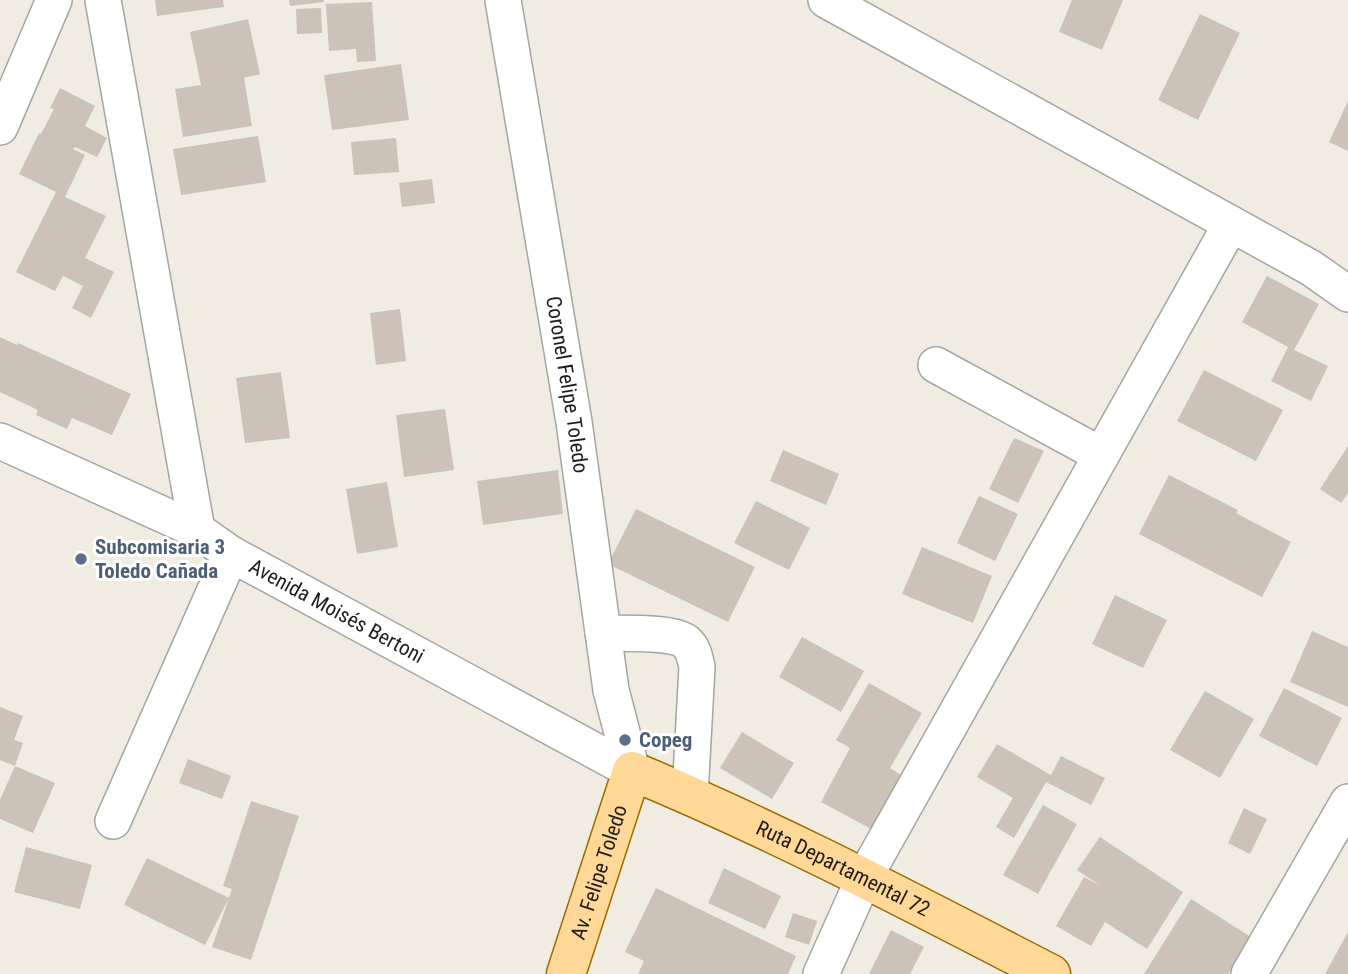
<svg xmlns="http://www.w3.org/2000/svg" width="1348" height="974" font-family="'Roboto Condensed',sans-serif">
  <rect width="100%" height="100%" fill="#f0ece2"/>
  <!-- building -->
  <path fill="#ccc2b8" d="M 155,0 L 223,0 L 224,7 L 157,16 Z
    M 289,0 L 324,0 L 324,2 L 290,6 Z
    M 1072,0 L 1123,0 L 1102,50 L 1059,32 Z
    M 372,2 L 376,61 L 357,62 L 356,49 L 329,51 L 326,4 Z
    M 321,8 L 322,33 L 297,34 L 296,9 Z
    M 1200,14 L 1240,33 L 1198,120 L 1158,100 Z
    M 248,19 L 260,74 L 244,78 L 252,126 L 183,137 L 175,89 L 201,85 L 190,32 Z
    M 401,64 L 409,120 L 332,130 L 324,75 Z
    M 60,88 L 95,106 L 85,126 L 107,138 L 97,157 L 75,147 L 73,149 L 85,155 L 65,197 L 106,216 L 85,258 L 114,272 L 91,318 L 72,308 L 83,286 L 63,276 L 55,291 L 16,272 L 56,192 L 19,174 L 39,133 L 41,134 L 54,109 L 50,108 Z
    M 1348,101 L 1348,151 L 1329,142 Z
    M 258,136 L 266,182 L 181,195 L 173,149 Z
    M 396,138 L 399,172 L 354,175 L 351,142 Z
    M 432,179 L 435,203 L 402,207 L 399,183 Z
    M 1267,276 L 1319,304 L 1294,350 L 1328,366 L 1311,401 L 1271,381 L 1288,347 L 1242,322 Z
    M 400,309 L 406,361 L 376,365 L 370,313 Z
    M 0,337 L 17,345 L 18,343 L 131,394 L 112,435 L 72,418 L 67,429 L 36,415 L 38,410 L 0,392 Z
    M 1204,370 L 1283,410 L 1256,461 L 1177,421 Z
    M 281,372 L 290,438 L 245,443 L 236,378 Z
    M 445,409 L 454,470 L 404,477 L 396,415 Z
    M 1014,438 L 1044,451 L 1018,503 L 989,489 Z
    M 1348,446 L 1348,493 L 1341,503 L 1320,489 Z
    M 783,450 L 839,474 L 826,505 L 770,481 Z
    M 558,470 L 563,514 L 483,525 L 477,481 Z
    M 1169,475 L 1238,510 L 1236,513 L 1291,542 L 1262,597 L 1139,534 Z
    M 387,482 L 398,547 L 357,554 L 346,489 Z
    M 979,496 L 1018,514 L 995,561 L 957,543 Z
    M 756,501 L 810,528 L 789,570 L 734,543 Z
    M 636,509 L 755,567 L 728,622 L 608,564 Z
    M 922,547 L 992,576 L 973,623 L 902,594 Z
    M 1115,595 L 1167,620 L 1143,668 L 1092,644 Z
    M 1312,631 L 1348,647 L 1348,707 L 1290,682 Z
    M 802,637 L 864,671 L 841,712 L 779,677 Z
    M 869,683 L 922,713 L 890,768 L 901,775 L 871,829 L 821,802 L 850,748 L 836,740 Z
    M 1284,688 L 1342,718 L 1317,766 L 1259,736 Z
    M 1205,691 L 1254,719 L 1220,778 L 1170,750 Z
    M 0,707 L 23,716 L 14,740 L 23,743 L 15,766 L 0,760 Z
    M 742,732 L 794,763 L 772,799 L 720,768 Z
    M 997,744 L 1051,775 L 1061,756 L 1105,778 L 1091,805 L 1046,782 L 1014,838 L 996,827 L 1013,798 L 977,777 Z
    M 188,759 L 231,776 L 222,799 L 179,783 Z
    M 15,766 L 55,783 L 33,833 L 0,819 L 0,800 Z
    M 251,801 L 299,816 L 251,960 L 212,947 L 229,898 L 205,945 L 124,905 L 147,858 L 229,898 L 232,889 L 223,886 Z
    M 1043,805 L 1077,824 L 1038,894 L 1003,875 Z
    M 1244,808 L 1267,819 L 1250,854 L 1228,843 Z
    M 1100,837 L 1183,892 L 1147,949 L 1105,922 L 1091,946 L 1056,926 L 1084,877 L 1101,886 L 1077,870 Z
    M 26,847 L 92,865 L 80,909 L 14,892 Z
    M 724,868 L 781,896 L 765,929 L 708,903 Z
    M 656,888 L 796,956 L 788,974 L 638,974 L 644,961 L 625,952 Z
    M 1191,899 L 1251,937 L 1228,974 L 1144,974 Z
    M 793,913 L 817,921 L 809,945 L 785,937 Z
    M 891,930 L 924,947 L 910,974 L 869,974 Z
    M 1348,932 L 1348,974 L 1325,974 Z"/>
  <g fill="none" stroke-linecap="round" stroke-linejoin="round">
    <defs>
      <g id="minor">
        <path d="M 103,0 L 197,530"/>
        <path id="s1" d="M 503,0 L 574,422 L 611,690 L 632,771"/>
        <path d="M 826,0 L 1311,268 L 1348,294"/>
        <path d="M 0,127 L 54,0"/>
        <path d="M 936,365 L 1101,455"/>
        <path id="s2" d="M 0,441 L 197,530 L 231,554 L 632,771"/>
        <path d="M 603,633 C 621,634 672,631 686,642 C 693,648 695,657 697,667 L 690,795"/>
        <path d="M 113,821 L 231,554"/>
        <path d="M 821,974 L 864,878 L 1231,224"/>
        <path d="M 1249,974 L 1348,802"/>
      </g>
      <g id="major">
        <path id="s3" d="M 566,974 L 632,771 C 775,830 913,903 1051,974"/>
      </g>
    </defs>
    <!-- minor casing -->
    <use href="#minor" stroke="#a5a5a5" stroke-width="38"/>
    <!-- major casing -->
    <use href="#major" stroke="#976e00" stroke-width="41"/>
    <!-- minor -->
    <use href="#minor" stroke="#fff" stroke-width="35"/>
    <!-- major -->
    <use href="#major" stroke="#ffd898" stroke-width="38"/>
  </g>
  <!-- markers -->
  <g fill="#5c6f8a" stroke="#fff" stroke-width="2.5">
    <circle cx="81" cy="559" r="7"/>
    <circle cx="625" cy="740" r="7"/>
  </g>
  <g text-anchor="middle" stroke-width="6" stroke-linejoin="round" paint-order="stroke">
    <!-- street labels -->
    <g font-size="21" fill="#1e1e1e" stroke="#fff">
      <text dy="7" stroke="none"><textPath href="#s1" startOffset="390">Coronel Felipe Toledo</textPath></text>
      <text dy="7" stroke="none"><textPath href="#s2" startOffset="378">Avenida Moisés Bertoni</textPath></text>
      <text dy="7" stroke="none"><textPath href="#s3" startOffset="446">Ruta Departamental 72</textPath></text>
      <text dy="7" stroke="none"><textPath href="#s3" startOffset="107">Av. Felipe Toledo</textPath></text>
    </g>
    <!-- service labels -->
    <g font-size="21" font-weight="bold" fill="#4e5e75" stroke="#fff" text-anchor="start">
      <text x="95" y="554">Subcomisaria 3<tspan x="95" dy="24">Toledo Cañada</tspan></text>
      <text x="639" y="747">Copeg</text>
    </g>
  </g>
</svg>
